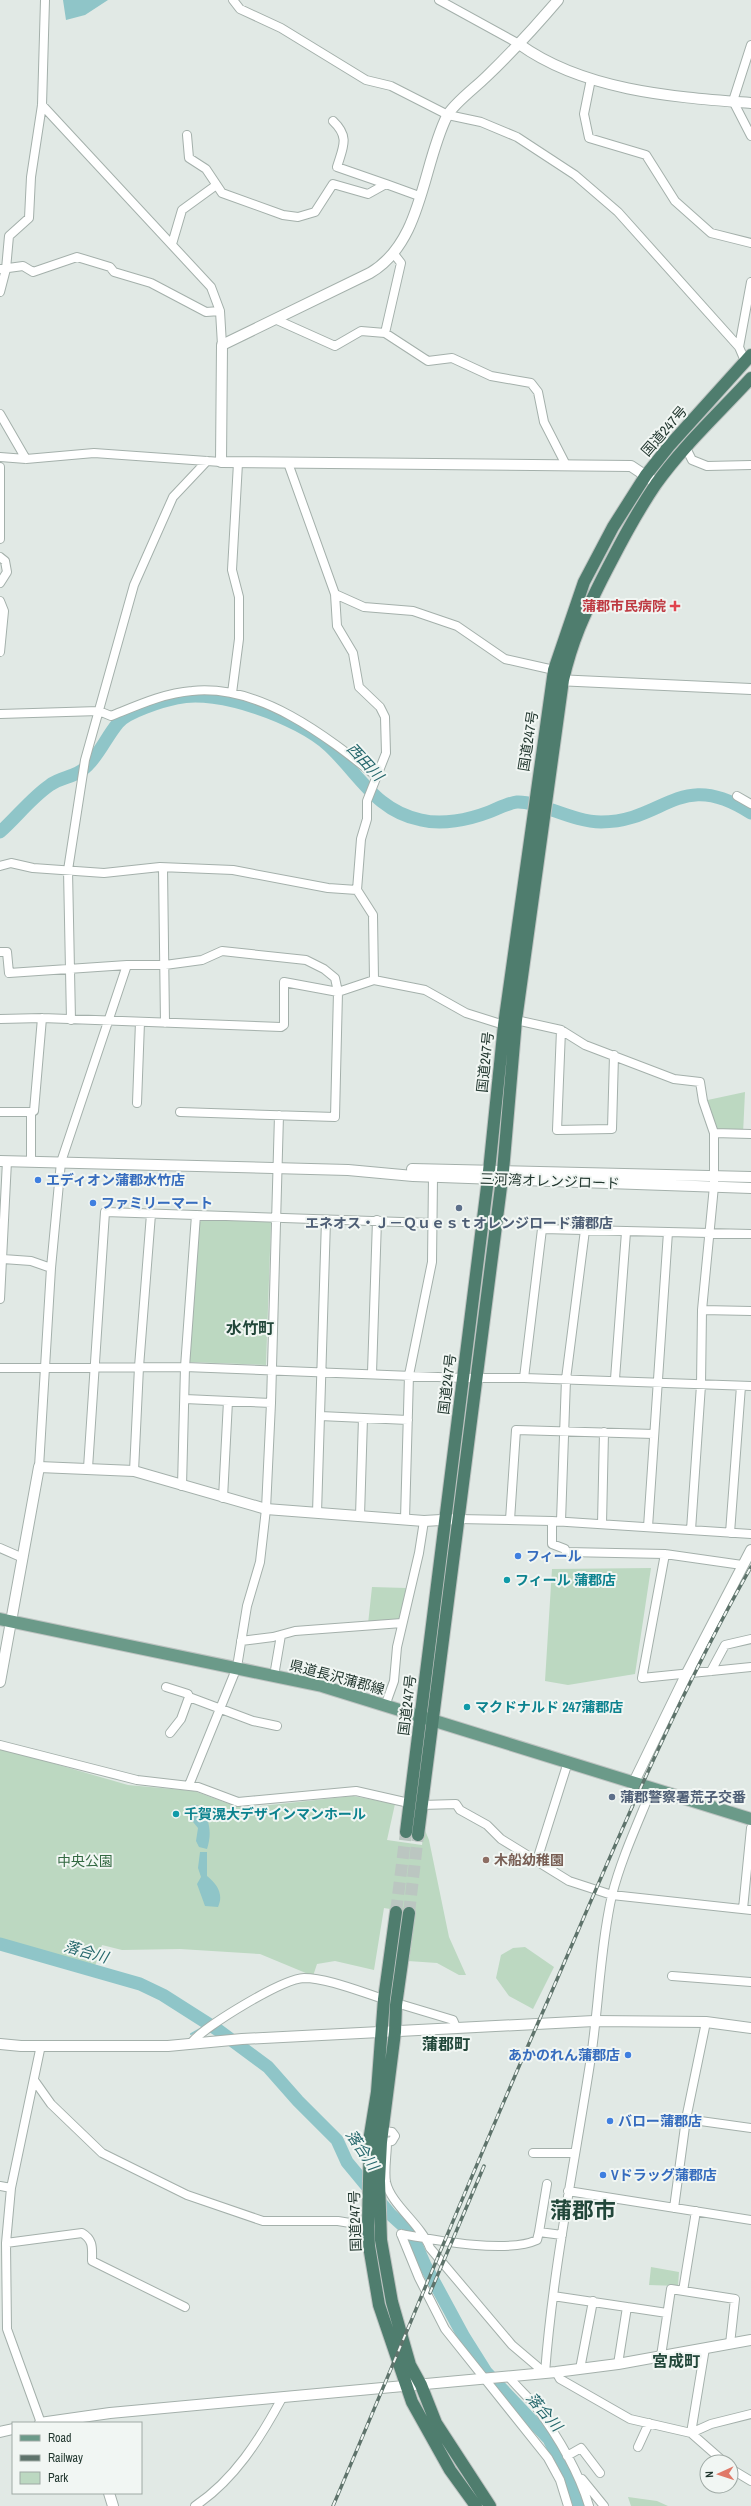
<svg xmlns="http://www.w3.org/2000/svg" width="751" height="2506" font-family="'Archivo Narrow','Noto Sans JP',sans-serif">
  <rect width="100%" height="100%" fill="#e1e9e5"/>
  <!-- green -->
  <path fill="#bcd8c1" d="M 745,1092 L 743,1134 L 714,1133 L 703,1101 Z
    M 202,1220 L 271,1222 L 266,1365 L 189,1362 L 199,1223 Z
    M 651,1568 L 635,1674 L 568,1685 L 545,1681 L 552,1569 Z
    M 372,1587 L 406,1588 L 400,1619 L 368,1624 Z
    M 0,1748 L 128,1785 L 194,1791 L 235,1806 L 252,1807 L 353,1796 L 395,1804 L 387,1840 L 422,1845 L 424,1828 L 429,1840 L 449,1937 L 466,1975 L 459,1975 L 437,1963 L 408,1961 L 415,1913 L 384,1908 L 374,1970 L 335,1961 L 317,1964 L 313,1976 L 260,1954 L 180,1949 L 122,1950 L 102,1945 L 95,1966 L 88,1969 L 0,1942 Z
    M 525,1947 L 554,1967 L 533,2009 L 509,1996 L 496,1978 L 501,1955 L 513,1948 Z
    M 651,2267 L 679,2272 L 678,2286 L 649,2285 Z
    M 628,2497 L 657,2501 L 668,2506 L 631,2506 Z"/>
  <!-- water -->
  <path fill="#8fc5c8" d="M 63,0 L 108,0 L 85,15 L 66,20 Z
    M 196,1805 L 201,1807 C 210,1820 212,1834 207,1849 L 199,1847 L 196,1841 L 198,1828 L 189,1817 L 186,1809 L 189,1806 Z
    M 200,1852 L 207,1852 L 207,1876 C 217,1884 224,1894 218,1907 L 205,1906 L 197,1884 L 201,1877 L 198,1868 Z"/>
  <g fill="none" stroke-linecap="round" stroke-linejoin="round">
    <!-- stream -->
    <path stroke="#8fc5c8" stroke-width="2" d="M 191,2034 L 205,2026"/>
    <!-- river -->
    <path stroke="#8fc5c8" stroke-width="13" d="M 0,832 C 17,817 31,798 50,785 C 62,776 76,778 88,765 C 100,753 107,736 118,723 C 127,712 162,701 177,698 C 217,688 299,718 329,746 C 360,775 376,811 421,820 C 442,825 468,820 489,812 C 497,809 508,803 517,802 C 540,801 572,822 601,822 C 665,822 680,767 751,813
      M 0,1944 L 140,1984 L 163,1995 L 218,2030 L 268,2067 L 298,2101 L 337,2140 L 347,2162 L 390,2214 L 411,2233 L 425,2265 L 464,2337 L 486,2372 L 549,2439 L 572,2485 L 580,2506"/>
    <!-- trunk-tunnel -->
    <path stroke="#bbc6c1" stroke-width="12" stroke-dasharray="12 6" stroke-linecap="butt" d="M 396,1912 L 406,1832
      M 409,1913 L 418,1835"/>
    <defs>
      <path id="minor" d="M 233,0 L 240,9 L 281,28 L 366,80 L 391,86 L 448,115 L 481,122 L 517,137 L 575,175 L 618,212 L 739,347 L 745,361
        M 439,0 L 519,44
        M 751,45 L 733,101 L 751,136
        M 591,79 L 584,114 L 589,138 L 646,155 L 675,201 L 711,233 L 751,243
        M 42,105 L 211,287 L 220,311 L 222,345
        M 187,135 L 189,158 L 206,169 L 222,193 L 283,215 L 298,217 L 315,212 L 333,184 L 368,194 L 386,184 L 337,167 C 343,147 350,137 333,121
        M 386,184 L 419,196
        M 172,244 L 182,210 L 215,186
        M 1,269 L 23,266 L 33,272 L 77,257 L 110,267 L 114,272 L 151,283 L 206,312 L 220,311
        M 0,292 L 6,269 L 9,236 L 29,218 L 31,177 L 42,105 L 45,0
        M 277,320 L 335,346 L 361,331 L 385,333 L 428,361 L 452,358 L 491,376 L 531,383 L 538,392 L 544,422 L 565,463
        M 385,333 L 401,263 L 394,254
        M 739,347 L 751,282
        M 0,414 L 26,459
        M 686,448 L 692,460 L 707,466 L 751,465
        M 0,457 L 26,459 L 94,453 L 221,462
        M 288,463 L 335,594 L 337,626 L 353,653 L 359,687 L 380,707 L 385,717 L 386,753 L 367,801 L 367,819 L 361,839 L 357,890 L 373,915 L 374,980 L 425,990 L 466,1013 L 504,1025
        M 0,467 L 0,539
        M 0,557 L 5,561 L 7,572 L 0,583
        M 335,594 L 364,607 L 413,611 L 457,626 L 505,659 L 554,670
        M 0,601 L 4,611 L 0,652
        M 232,693 L 239,639 L 239,597 L 232,570 L 238,463
        M 0,714 L 99,711 L 111,716 C 136,706 164,693 192,691 C 260,684 326,736 376,776
        M 737,796 L 751,804
        M 0,866 L 11,863 L 33,868 L 104,873 L 160,867 L 233,870 L 328,888 L 357,890
        M 163,868 L 165,1023
        M 0,952 L 7,952 L 9,973 L 127,965 L 165,965 L 202,960 L 222,951 L 306,960 L 324,969 L 335,978 L 338,992 L 335,1117 L 180,1112
        M 0,1019 L 42,1018 L 281,1027 L 284,1025 L 284,982 L 338,992 L 374,980
        M 71,1020 L 68,870 L 85,760 L 134,585 L 173,497 L 207,461
        M 516,1020 L 561,1030 L 585,1045 L 674,1079 L 700,1082 L 703,1101 L 714,1133 L 714,1186 L 702,1310 L 701,1385 L 691,1530
        M 561,1030 L 557,1130 L 612,1129 L 614,1055
        M 137,1103 L 140,1022
        M 0,1112 L 31,1112
        M 714,1133 L 751,1134
        M 31,1161 L 31,1112 L 34,1111 L 42,1018
        M 3,1259 L 31,1261 L 51,1268
        M 0,1299 L 7,1161
        M 702,1310 L 751,1311
        M 0,1368 L 185,1367 L 463,1378 L 524,1378 L 542,1229 L 668,1232
        M 372,1373 L 377,1220
        M 524,1378 L 751,1386
        M 615,1379 L 626,1232
        M 185,1399 L 271,1403
        M 320,1416 L 408,1420
        M 39,1467 L 51,1268 L 61,1162 L 127,965
        M 88,1468 L 105,1212 L 431,1223
        M 134,1471 L 139,1367 L 151,1214
        M 182,1486 L 185,1367 L 196,1215
        M 223,1498 L 228,1401
        M 317,1513 L 326,1220
        M 360,1516 L 363,1418
        M 405,1519 L 409,1375 L 432,1262 L 433,1177
        M 458,1519 L 552,1521 L 751,1534
        M 510,1520 L 516,1430 L 654,1434
        M 552,1521 L 552,1544 L 565,1549 L 566,1552 L 665,1554 L 742,1565
        M 561,1521 L 566,1379 L 585,1230
        M 602,1524 L 604,1432
        M 648,1527 L 668,1232 L 751,1234
        M 730,1533 L 741,1386
        M 0,1548 L 23,1558
        M 665,1554 L 642,1678 L 751,1667
        M 241,1641 L 273,1637 L 295,1631 L 402,1623
        M 711,1671 L 725,1645 L 751,1639
        M 274,1676 L 281,1635
        M 166,1687 L 188,1694 L 189,1697 L 181,1719 L 170,1733
        M 189,1697 L 253,1721 L 277,1726
        M 385,1706 L 394,1681 L 397,1647 L 419,1553 L 424,1521
        M 0,1745 L 137,1780 L 198,1787 L 238,1802 L 356,1791 L 409,1803
        M 189,1785 L 237,1667 L 247,1606 L 260,1562 L 266,1509 L 271,1403 L 279,1115
        M 422,1805 L 456,1804 L 460,1810 L 487,1825 L 501,1839 L 569,1881 L 612,1895 L 751,1910
        M 537,1860 L 568,1762
        M 743,1909 L 751,1828
        M 672,1976 L 751,1982
        M 403,2005 L 453,2020 L 456,2027
        M 191,2043 C 205,2026 282,1979 304,1978 C 327,1978 361,1992 384,1999
        M 34,2080 L 51,2104 L 102,2153 L 187,2195 L 263,2221 L 338,2221 L 368,2226
        M 686,2119 L 751,2128
        M 384,2131 L 392,2132 L 395,2136 L 392,2141 L 387,2142 C 387,2154 384,2170 386,2182 C 391,2205 421,2224 430,2248 L 512,2345 L 545,2373
        M 533,2153 L 573,2153
        M 0,2186 L 11,2188
        M 568,2191 L 751,2220
        M 674,2208 L 686,2119 L 706,2022
        M 539,2232 L 547,2184
        M 401,2234 L 419,2278 L 445,2329 L 548,2458 L 560,2480 L 568,2506
        M 401,2234 C 434,2240 507,2254 537,2240 L 539,2232 L 562,2235
        M 6,2243 L 82,2233 C 94,2240 92,2249 92,2261 L 185,2307
        M 683,2291 L 696,2211
        M 553,2296 L 667,2313
        M 705,2348 L 691,2433 L 724,2462
        M 661,2356 L 671,2289 L 735,2299 L 730,2344
        M 618,2364 L 627,2307
        M 580,2369 L 593,2301
        M 556,2372 L 560,2379 L 630,2419 L 691,2433 L 711,2424 L 751,2414
        M 545,2373 C 553,2267 575,2162 591,2057 C 599,2004 600,1948 612,1895 C 621,1859 638,1823 652,1788
        M 509,2377 C 517,2387 526,2395 534,2404 C 557,2435 578,2469 589,2506
        M 41,2423 L 7,2329 L 6,2243 L 11,2188 L 41,2045
        M 638,2447 L 649,2423
        M 567,2456 L 581,2448 L 600,2473
        M 731,2469 L 751,2481
        M 582,2479 L 604,2506
        M 195,2506 C 234,2480 260,2439 282,2398"/>
      <path id="tertiary" d="M 558,0 C 535,27 511,53 486,77 C 476,87 453,104 447,116 C 422,166 423,242 370,273 L 222,345 L 221,462 L 631,466 L 652,480
        M 519,44 C 584,91 674,97 751,103
        M 556,680 L 751,689
        M 0,1161 L 348,1170 L 413,1176 L 751,1188
        M 412,1169 L 751,1177
        M 0,1682 L 39,1467 L 134,1471 L 266,1509 L 424,1521 L 458,1519
        M 634,1782 L 687,1673 L 751,1550
        M 0,2044 L 21,2046 L 168,2046 L 242,2039 L 594,2021 L 706,2022 L 751,2028
        M 40,2423 L 110,2413 L 556,2372 L 618,2364 L 751,2340
        M 0,2432 L 13,2429
        M 109,2493 L 113,2506"/>
      <path id="primary" d="M 0,1619 L 322,1686 L 751,1819"/>
      <path id="trunk" d="M 406,1832 L 489,1171 L 504,1025 L 554,670 L 584,582 L 613,527 L 646,475 L 669,446 L 751,355
        M 418,1835 L 503,1171 L 516,1020 L 563,680 C 572,641 584,615 602,579 C 619,546 635,515 656,484 C 683,446 719,413 751,378
        M 396,1912 L 384,1999 L 377,2092 L 370,2135 L 368,2226 L 369,2246 L 379,2305 L 412,2402 L 450,2470 L 476,2506
        M 409,1913 L 396,2005 L 395,2032 L 381,2142 L 379,2181 L 381,2240 L 392,2302 L 410,2365 L 421,2385 L 436,2423 L 490,2506"/>
    </defs>
    <!-- minor casing -->
    <use href="#minor" stroke="#a4b0ab" stroke-width="10"/>
    <!-- tertiary casing -->
    <use href="#tertiary" stroke="#a4b0ab" stroke-width="12"/>
    <!-- primary casing -->
    <use href="#primary" stroke="#bdc3c1" stroke-width="14"/>
    <!-- trunk casing -->
    <use href="#trunk" stroke="#bdc3c1" stroke-width="14"/>
    <!-- minor -->
    <use href="#minor" stroke="#fff" stroke-width="8"/>
    <!-- tertiary -->
    <use href="#tertiary" stroke="#fff" stroke-width="10"/>
    <!-- primary -->
    <use href="#primary" stroke="#6b9a89" stroke-width="12"/>
    <!-- trunk -->
    <use href="#trunk" stroke="#4f7d6e" stroke-width="12"/>
    <defs>
      <path id="rail" d="M 430,2293 L 484,2166
        M 333,2506 C 404,2340 472,2172 545,2007 C 610,1858 671,1708 751,1567"/>
    </defs>
    <!-- rail casing -->
    <use href="#rail" stroke="#5e736b" stroke-width="3.5"/>
    <!-- rail -->
    <use href="#rail" stroke="#f1f6f3" stroke-width="2" stroke-dasharray="6" stroke-linecap="butt"/>
  </g>
  <!-- markers -->
  <path fill="#e0444e" stroke="#f1f6f3" stroke-width="1.5" d="M673 600h4v4h4v4h-4v4h-4v-4h-4v-4h4z"/>
  <g fill="#3f7fe0" stroke="#f1f6f3" stroke-width="1.5">
    <circle cx="38" cy="1180" r="4"/>
    <circle cx="93" cy="1203" r="4"/>
    <circle cx="518" cy="1556" r="4"/>
    <circle cx="628" cy="2055" r="4"/>
    <circle cx="610" cy="2121" r="4"/>
    <circle cx="603" cy="2175" r="4"/>
  </g>
  <g fill="#5c6f8a" stroke="#f1f6f3" stroke-width="1.5">
    <circle cx="459" cy="1208" r="4"/>
    <circle cx="612" cy="1797" r="4"/>
  </g>
  <g fill="#0f9aa8" stroke="#f1f6f3" stroke-width="1.5">
    <circle cx="507" cy="1580" r="4"/>
    <circle cx="467" cy="1707" r="4"/>
    <circle cx="176" cy="1814" r="4"/>
  </g>
  <circle fill="#8d6e63" stroke="#f1f6f3" stroke-width="1.5" cx="486" cy="1860" r="4"/>
  <g text-anchor="middle" stroke-width="4" stroke-linejoin="round" paint-order="stroke">
    <!-- street labels -->
    <g font-size="14" fill="#233830" stroke="#f1f6f3">
      <text transform="translate(664 431) rotate(-49)" y="5">国道247号</text>
      <text transform="translate(528 741) rotate(-81)" y="5">国道247号</text>
      <text transform="translate(485 1062) rotate(-84)" y="5">国道247号</text>
      <text transform="translate(550 1181) rotate(2)" y="5">三河湾オレンジロード</text>
      <text transform="translate(447 1384) rotate(-83)" y="5">国道247号</text>
      <text transform="translate(337 1677) rotate(15)" y="5">県道長沢蒲郡線</text>
      <text transform="translate(407 1705) rotate(-83)" y="5">国道247号</text>
      <text transform="translate(355 2221) rotate(-92)" y="5">国道247号</text>
    </g>
    <!-- health labels -->
    <g font-size="14" font-weight="bold" fill="#be3a42" stroke="#f1f6f3" text-anchor="end">
      <text x="666" y="611">蒲郡市民病院</text>
    </g>
    <!-- shop labels -->
    <g font-size="14" font-weight="bold" fill="#366cbe" stroke="#f1f6f3" text-anchor="start">
      <text x="46" y="1185">エディオン蒲郡水竹店</text>
      <text x="101" y="1208">ファミリーマート</text>
      <text x="526" y="1561">フィール</text>
      <text x="620" y="2060" text-anchor="end">あかのれん蒲郡店</text>
      <text x="618" y="2126">バロー蒲郡店</text>
      <text x="611" y="2180">Vドラッグ蒲郡店</text>
    </g>
    <!-- service labels -->
    <g font-size="14" font-weight="bold" fill="#4e5e75" stroke="#f1f6f3">
      <text x="459" y="1228">エネオス・Ｊ－Ｑｕｅｓｔオレンジロード蒲郡店</text>
      <text x="620" y="1802" text-anchor="start">蒲郡警察署荒子交番</text>
    </g>
    <!-- culture labels -->
    <g font-size="14" font-weight="bold" fill="#0d838f" stroke="#f1f6f3" text-anchor="start">
      <text x="515" y="1585">フィール 蒲郡店</text>
      <text x="475" y="1712">マクドナルド 247蒲郡店</text>
      <text x="184" y="1819">千賀滉大デザインマンホール</text>
    </g>
    <!-- education labels -->
    <g font-size="14" font-weight="bold" fill="#785e54" stroke="#f1f6f3" text-anchor="start">
      <text x="494" y="1865">木船幼稚園</text>
    </g>
    <!-- park labels -->
    <g font-size="14" fill="#336942" stroke="#f1f6f3">
      <text x="85" y="1866">中央公園</text>
    </g>
    <!-- water labels -->
    <g font-size="15" font-style="italic" fill="#25676c" stroke="#f1f6f3">
      <text transform="translate(365 762) rotate(47)" y="5">西田川</text>
      <text transform="translate(86 1952) rotate(16)" y="5">落合川</text>
      <text transform="translate(362 2150) rotate(56)" y="5">落合川</text>
      <text transform="translate(544 2412) rotate(49)" y="5">落合川</text>
    </g>
    <!-- quarter labels -->
    <g font-size="16" font-weight="bold" fill="#22473a" stroke="#f1f6f3">
      <text x="250" y="1334">水竹町</text>
      <text x="446" y="2050">蒲郡町</text>
      <text x="676" y="2367">宮成町</text>
    </g>
    <!-- town labels -->
    <g font-size="22" font-weight="bold" fill="#22473a" stroke="#f1f6f3">
      <text x="583" y="2218">蒲郡市</text>
    </g>
  </g>
  <!-- legend -->
  <rect x="12" y="2422" width="130" height="72" fill="#f1f6f3" stroke="#9faaa5"/>
  <rect x="20" y="2435" width="20" height="6" fill="#6b9a89" stroke="#9faaa5"/>
  <text x="48" y="2442" font-size="12" fill="#233830">Road</text>
  <rect x="20" y="2455" width="20" height="6" fill="#5e736b" stroke="#9faaa5"/>
  <text x="48" y="2462" font-size="12" fill="#233830">Railway</text>
  <rect x="20" y="2472" width="20" height="12" fill="#bcd8c1" stroke="#9faaa5"/>
  <text x="48" y="2482" font-size="12" fill="#233830">Park</text>
  <!-- north arrow -->
  <g transform="translate(719 2474) rotate(267)"><circle r="19" fill="#f1f6f3" stroke="#9faaa5"/>
  <path d="M0-3L7 15L0 10L-7 15Z" fill="#e07968"/>
  <text y="-6" font-size="11" font-weight="bold" text-anchor="middle" fill="#233830">N</text>
  </g>
</svg>
